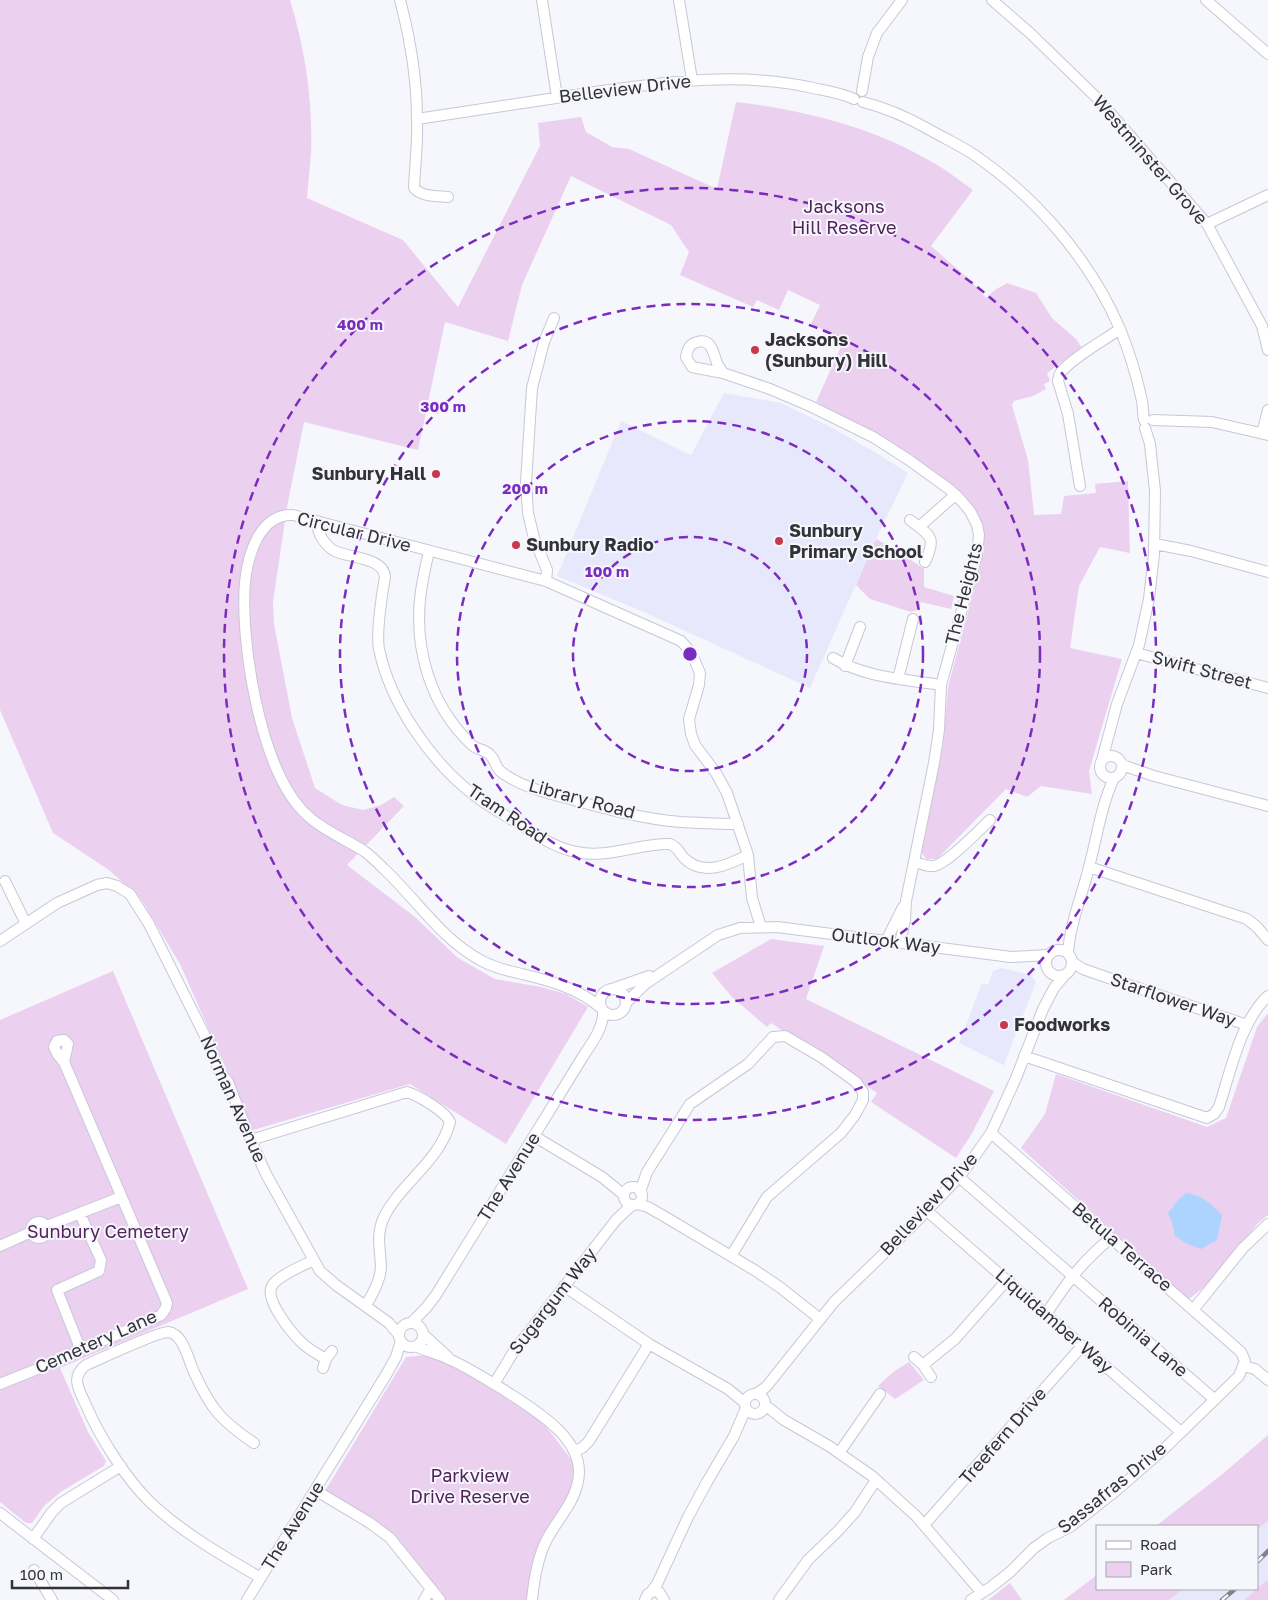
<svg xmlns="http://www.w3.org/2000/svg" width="1268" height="1600" font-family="'Golos Text',sans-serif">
  <rect width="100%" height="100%" fill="#f6f6fd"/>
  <!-- built -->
  <path fill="#e8e8fc" d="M 724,393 L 781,403 L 829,426 L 878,454 L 908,473 L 876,539 L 810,688 L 644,612 L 557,576 L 621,421 L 691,455 Z
    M 1002,968 L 1031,975 L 1036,982 L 1003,1067 L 1003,1065 L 959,1043 L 982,983 L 988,985 L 993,971 Z
    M 1268,1521 L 1268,1579 L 1244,1600 L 1169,1600 L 1183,1589 L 1257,1589 L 1257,1530 Z"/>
  <!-- green -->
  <path fill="#ecd0ef" d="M 0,0 L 290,0 C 305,49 313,101 311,152 C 310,167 308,183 307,198 L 403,240 L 458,307 L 540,146 L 538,123 L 581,117 L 586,132 L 612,147 L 629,149 L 717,189 L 736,102 C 803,110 873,127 932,162 C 947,170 960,181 973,190 L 931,246 L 970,280 L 986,298 L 995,290 L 1007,283 L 1036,293 L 1052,318 L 1076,339 L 1082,348 L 1047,373 L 1050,381 L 1044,384 L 1046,389 L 1033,396 L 1014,401 L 1012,405 L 1028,460 L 1034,515 L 1061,514 L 1064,496 L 1096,493 L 1095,484 L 1128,481 L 1130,553 L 1100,547 L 1079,586 L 1070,648 L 1122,659 L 1089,771 L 1092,794 L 1041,786 L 1027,797 L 1006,789 L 937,859 L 927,859 L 921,853 L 943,745 L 948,687 L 984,552 L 983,526 L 972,504 L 952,486 L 892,442 L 816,402 L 844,340 L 811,324 L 820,305 L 788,290 L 779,310 L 757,300 L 753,307 L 680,275 L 689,252 L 671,225 L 571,176 L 522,285 L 508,341 L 445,322 L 418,450 L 304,422 L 287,507 L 273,602 L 274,624 L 292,718 L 315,788 L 342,805 L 363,810 L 381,805 L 394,797 L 404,806 L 347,865 L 415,917 L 458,958 L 495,979 L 541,987 L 566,994 L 588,1007 L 506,1144 L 410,1084 L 253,1130 L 180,964 L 141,899 L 109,870 L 53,833 L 0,710 Z
    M 876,539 L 895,549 L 924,569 L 924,587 L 954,596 L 951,609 L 921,602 L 918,610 L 911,612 L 870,599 L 856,585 Z
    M 771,939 L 824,946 L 806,999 L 994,1091 L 971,1135 L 956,1158 L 871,1102 L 877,1093 L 771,1023 L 767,1027 L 732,997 L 712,973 Z
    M 113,971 L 248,1289 L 60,1368 L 88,1432 L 106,1461 L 104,1466 L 62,1491 L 44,1506 L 32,1523 L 26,1523 L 0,1502 L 0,1020 Z
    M 1268,1013 L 1268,1215 L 1258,1223 L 1214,1279 L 1188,1300 L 1021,1148 L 1045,1114 L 1056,1074 L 1207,1127 L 1226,1118 L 1257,1027 Z
    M 438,1354 L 541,1420 L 574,1463 L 571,1496 L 540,1556 L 530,1600 L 444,1600 L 393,1540 L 325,1491 L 406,1357 Z
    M 909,1362 L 924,1380 L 895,1399 L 878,1386 L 893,1372 Z
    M 1268,1435 L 1268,1521 L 1257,1530 L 1257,1526 L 1156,1526 L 1225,1472 Z
    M 1097,1575 L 1097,1589 L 1183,1589 L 1169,1600 L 1064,1600 Z
    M 1268,1579 L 1268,1600 L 1244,1600 Z
    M 1010,1583 L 1022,1600 L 988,1600 Z"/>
  <!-- water -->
  <path fill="#add4fe" d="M 1186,1193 C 1202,1195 1212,1204 1222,1215 L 1217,1240 L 1201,1249 L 1187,1244 L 1175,1236 L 1172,1222 L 1168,1213 L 1178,1200 Z"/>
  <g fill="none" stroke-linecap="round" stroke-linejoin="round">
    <defs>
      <path id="minor" d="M 400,0 C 410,38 417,79 417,119 C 418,142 415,165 414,188 C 422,197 437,196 448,197
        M 542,0 L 557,97
        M 679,0 L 692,80
        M 992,0 L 1030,33 L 1099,100 L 1207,224 L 1262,326 L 1268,350
        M 1206,0 L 1268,54
        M 862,91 L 868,57 L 877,33 L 902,0
        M 863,102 C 887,108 909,118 930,130 C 944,138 959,145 973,154 C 1035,196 1090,259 1120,329 C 1129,351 1137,377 1142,401 C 1143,407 1143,414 1144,420
        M 417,119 C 479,110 540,100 602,91 C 673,81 742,72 813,88 C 827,91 841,93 854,99
        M 1207,224 L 1268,195
        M 723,373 C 721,370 718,366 717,363 C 713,353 712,338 697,342 C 689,344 687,350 686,357 L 692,367 L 723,373 L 770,389 L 810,406 L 873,437 L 909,460 L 949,489 L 958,497 L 970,511 L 977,525 L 979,535 L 977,555 L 941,685 L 939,730 L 934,763 L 906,901 L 905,920 L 900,943
        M 1153,420 L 1212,422 L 1268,435
        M 1262,433 L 1268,410
        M 1080,486 L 1068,414 L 1058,381 C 1059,377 1059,373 1062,371 C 1075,356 1103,341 1120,329
        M 910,520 C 930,536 937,536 925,562
        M 317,521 C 317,529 319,534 323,540 C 326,544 330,549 335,551 C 348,558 384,557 385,577 C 382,593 376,634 379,649 C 390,703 431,762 474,795 C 489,807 507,816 522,826 C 540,837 556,848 576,852 C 608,859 639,843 670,844 C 678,847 679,853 684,858 C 703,877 728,865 748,855
        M 919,527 L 955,495
        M 1155,544 L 1191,551 L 1268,572
        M 429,551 C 426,564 423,578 421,591 C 413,647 430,705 471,744 C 476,750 485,749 490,755 C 495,759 495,766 500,771 C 519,786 546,793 570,799 C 606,809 643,819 681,822 C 700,823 719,824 738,824
        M 546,581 L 547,570 L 534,538 L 528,513 L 526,482 L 532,388 L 544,342 L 554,318
        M 1136,653 L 1268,688
        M 833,658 C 866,678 904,679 941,685
        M 845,666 L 860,627
        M 898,679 L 913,619
        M1100 767a11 11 0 1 1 22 0a11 11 0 1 1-22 0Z
        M 1102,760 L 1117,704 L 1139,645 L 1149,599 L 1154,554 L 1155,491 L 1150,444 L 1145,428
        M 1122,765 L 1154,776 L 1268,806
        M 914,862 C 920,863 927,867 934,866 C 947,864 979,830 990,820
        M 1089,867 L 1247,919 L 1257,927 L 1268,940
        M 5,881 L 26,924
        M 0,941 L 57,903 L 97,885 L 107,883 L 117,886 L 130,894 L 149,924 L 208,1042 L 219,1071 L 228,1082 L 247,1131 L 266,1174 L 320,1271 L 336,1285 L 389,1323 L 399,1335
        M 888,941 L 889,935 L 903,907
        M1046 963a13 13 0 1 1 26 0a13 13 0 1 1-26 0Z
        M 1068,953 C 1070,923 1082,896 1089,867 C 1097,837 1101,806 1114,778
        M 1072,962 L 1083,969 L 1100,975 L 1247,1025
        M600 1002a13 13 0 1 1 26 0a13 13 0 1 1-26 0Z
        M 612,989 L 649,976
        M 626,1003 L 645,984 L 718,935 L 740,928 L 777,927 L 1011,957 L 1049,955
        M 601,1008 C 578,988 551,981 522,974 C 508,971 495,968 482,961 C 441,939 417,900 384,869 C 377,862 371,856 364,851 C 342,837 319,829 301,809 C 260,764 240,642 245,582 C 248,555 259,514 293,515 L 546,581 L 681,641 L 691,652 L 700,673 L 699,685 L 689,719 L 691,734 L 695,745 L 716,773 L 727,793 L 748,855 L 752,898 L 761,927
        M 1024,1056 L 1207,1118 L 1214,1114 L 1219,1107 C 1230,1073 1241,1020 1268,996
        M 534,1136 L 602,1177 L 624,1195
        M 251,1140 L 407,1092 C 419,1096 445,1111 450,1122 C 440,1161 401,1183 384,1217 C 376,1234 380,1248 381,1266 C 381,1279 373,1294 366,1305
        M 959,1177 L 1214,1399
        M624 1196a9 9 0 1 1 18 0a9 9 0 1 1-18 0Z
        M 640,1192 L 647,1172 L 690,1104 L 748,1064 L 773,1037 L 785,1036 L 821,1057 L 856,1082 L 863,1092 L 863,1100 L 855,1115 L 841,1133 L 767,1197 L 731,1256
        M 637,1204 L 648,1207 L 667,1218 L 756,1271 L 781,1288 L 820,1319
        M 927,1211 L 1181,1432
        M31 1230a8 8 0 1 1 16 0a8 8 0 1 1-16 0Z
        M 47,1226 L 121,1197
        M 0,1246 L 31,1232
        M 314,1260 C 304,1265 277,1276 272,1286 C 264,1299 291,1332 301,1342 C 308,1349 317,1354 326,1359
        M 564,1286 L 649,1344 L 728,1389 L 745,1403
        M 1193,1310 L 1243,1248 L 1268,1224
        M 1046,1314 C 1066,1284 1082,1261 1111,1238
        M 412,1322 L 426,1308 L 436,1295 L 582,1058 C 591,1044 604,1028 603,1011
        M399 1335a12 12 0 1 1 24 0a12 12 0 1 1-24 0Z
        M 424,1335 L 448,1357
        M 416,1346 C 427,1352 440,1354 451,1360 C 469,1368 487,1380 504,1390 C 533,1409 587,1439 578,1481 C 574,1504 556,1521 546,1541 C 537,1559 534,1580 532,1600
        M 78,1349 L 78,1343 L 57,1290 L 99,1271 L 101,1260 L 80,1214
        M 914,1357 L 923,1365 L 931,1377
        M 923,1365 L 955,1339 L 1007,1280
        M 1244,1366 L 1255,1369 L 1268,1380
        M 323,1368 L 326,1359 L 332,1351
        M 0,1384 L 72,1355 L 78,1349 L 84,1348 L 133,1328 L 161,1315 L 166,1308 L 167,1303 L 64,1062 L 58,1055 L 54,1047 L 57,1041 L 64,1040 L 68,1044 L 64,1062
        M 494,1384 L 514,1351 L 616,1220 L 632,1205
        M 756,1394 L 766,1387 L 834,1302 L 908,1230 L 959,1177 L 969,1164 L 991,1133 L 1016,1078 L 1043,1009 L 1054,988 L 1064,976
        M745 1404a10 10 0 1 1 20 0a10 10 0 1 1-20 0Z
        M 765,1405 L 784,1420 L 829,1446 L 872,1476 L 916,1516 L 982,1593
        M 254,1443 C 221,1421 210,1408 194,1372 C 188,1359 183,1333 168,1332 C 157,1332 100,1359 86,1365 C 70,1377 79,1390 86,1405 C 99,1436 126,1479 151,1503 C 183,1533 223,1556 261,1578
        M 574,1451 L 582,1448 L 589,1441 L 649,1344
        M 839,1453 L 880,1394
        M 315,1490 L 370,1523 L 390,1538 L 440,1600
        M 0,1513 L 113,1600
        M 924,1525 L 1082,1346
        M 33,1539 L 52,1512 L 61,1503 L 121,1466
        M 34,1570 L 52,1600
        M 651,1592 L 657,1584 L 688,1517 L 707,1482 L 734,1436 L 746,1408
        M 247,1600 L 386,1375 L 396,1357 L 401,1341
        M 424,1600 L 430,1590
        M 645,1600 L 648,1594 L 654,1591 L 659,1592 L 664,1600
        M 779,1600 L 808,1560 L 838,1531 L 855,1512 L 876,1480
        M 971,1600 L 991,1587 L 1010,1572 L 1034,1548 L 1048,1538 L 1070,1527 L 1118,1489 L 1165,1448 L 1239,1376 L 1245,1361 L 1241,1352 L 991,1133"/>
    </defs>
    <!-- minor casing -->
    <use href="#minor" stroke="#c7c7d8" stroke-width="12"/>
    <!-- minor -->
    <use href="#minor" stroke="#fff" stroke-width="10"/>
    <defs>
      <path id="rail" d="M 1257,1562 L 1268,1551
        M 1222,1600 L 1235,1589"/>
    </defs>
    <!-- rail casing -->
    <use href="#rail" stroke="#828289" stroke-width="4.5"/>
    <!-- rail -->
    <use href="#rail" stroke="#f6f6fd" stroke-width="2.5" stroke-dasharray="8" stroke-linecap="butt"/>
  </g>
  <!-- distance rings -->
  <g fill="none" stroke="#7b2cbf" stroke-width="2.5" stroke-dasharray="9 6">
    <circle cx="690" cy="654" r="117"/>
    <circle cx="690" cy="654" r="233"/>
    <circle cx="690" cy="654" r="350"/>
    <circle cx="690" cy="654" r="466"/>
  </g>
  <!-- markers -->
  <g fill="#c8384d" stroke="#f6f6fd" stroke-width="2">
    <circle cx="755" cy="350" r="5"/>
    <circle cx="436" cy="474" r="5"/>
    <circle cx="779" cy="541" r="5"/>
    <circle cx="516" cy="545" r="5"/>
    <circle cx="1004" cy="1025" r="5"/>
  </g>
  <g text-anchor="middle" stroke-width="4" stroke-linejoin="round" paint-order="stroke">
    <!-- street labels -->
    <g font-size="18" fill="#333239" stroke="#f6f6fd">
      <text transform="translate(625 89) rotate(-7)" y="6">Belleview Drive</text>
      <text transform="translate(1150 160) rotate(49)" y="6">Westminster Grove</text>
      <text transform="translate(354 532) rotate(14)" y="6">Circular Drive</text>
      <text transform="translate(964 594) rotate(-76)" y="6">The Heights</text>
      <text transform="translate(1202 670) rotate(15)" y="6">Swift Street</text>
      <text transform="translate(582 799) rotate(15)" y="6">Library Road</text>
      <text transform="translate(507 814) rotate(34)" y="6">Tram Road</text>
      <text transform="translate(886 941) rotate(7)" y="6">Outlook Way</text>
      <text transform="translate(1173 1000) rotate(19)" y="6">Starflower Way</text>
      <text transform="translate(233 1099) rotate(66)" y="6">Norman Avenue</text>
      <text transform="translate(509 1177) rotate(-58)" y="6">The Avenue</text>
      <text transform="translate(929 1204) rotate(-47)" y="6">Belleview Drive</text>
      <text transform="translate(1122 1247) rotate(41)" y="6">Betula Terrace</text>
      <text transform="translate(553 1301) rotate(-52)" y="6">Sugargum Way</text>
      <text transform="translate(1054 1321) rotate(41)" y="6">Liquidamber Way</text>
      <text transform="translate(1143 1337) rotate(41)" y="6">Robinia Lane</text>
      <text transform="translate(96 1342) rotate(-24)" y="6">Cemetery Lane</text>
      <text transform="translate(1003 1436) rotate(-49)" y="6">Treefern Drive</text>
      <text transform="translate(1112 1488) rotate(-39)" y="6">Sassafras Drive</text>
      <text transform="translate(293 1526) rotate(-58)" y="6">The Avenue</text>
    </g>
    <!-- park labels -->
    <g font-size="18" fill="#512357" stroke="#f6f6fd">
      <text x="844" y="213">Jacksons<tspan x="844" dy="21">Hill Reserve</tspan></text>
      <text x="108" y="1238">Sunbury Cemetery</text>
      <text x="470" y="1482">Parkview<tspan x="470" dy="21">Drive Reserve</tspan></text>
    </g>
    <!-- poi labels -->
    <g font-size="18" font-weight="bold" fill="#333239" stroke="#f6f6fd" text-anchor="start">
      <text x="765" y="346">Jacksons<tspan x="765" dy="21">(Sunbury) Hill</tspan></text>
      <text x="426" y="480" text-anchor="end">Sunbury Hall</text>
      <text x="789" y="537">Sunbury<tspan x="789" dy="21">Primary School</tspan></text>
      <text x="526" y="551">Sunbury Radio</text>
      <text x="1014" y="1031">Foodworks</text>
    </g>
  </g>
  <circle cx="690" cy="654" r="8" fill="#7b2cbf" stroke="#f6f6fd" stroke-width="2.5"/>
  <g font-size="15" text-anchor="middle" font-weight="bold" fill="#7b2cbf" stroke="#f6f6fd" stroke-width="4" stroke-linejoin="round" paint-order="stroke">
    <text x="360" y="330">400 m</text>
    <text x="443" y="412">300 m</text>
    <text x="525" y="494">200 m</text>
    <text x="607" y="577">100 m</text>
  </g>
  <!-- legend -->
  <rect x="1096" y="1525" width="162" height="65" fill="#f6f6fd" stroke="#a8a8af"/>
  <rect x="1106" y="1541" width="25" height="8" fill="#ffffff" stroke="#a8a8af"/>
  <text x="1140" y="1550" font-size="15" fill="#333239">Road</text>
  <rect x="1106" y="1562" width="25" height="15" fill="#ecd0ef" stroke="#a8a8af"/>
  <text x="1140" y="1575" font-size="15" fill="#333239">Park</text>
  <!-- scale -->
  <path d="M12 1580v8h116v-8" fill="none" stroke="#333239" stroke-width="2.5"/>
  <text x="20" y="1580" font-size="15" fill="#333239" stroke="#f6f6fd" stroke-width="4" paint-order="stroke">100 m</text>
</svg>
